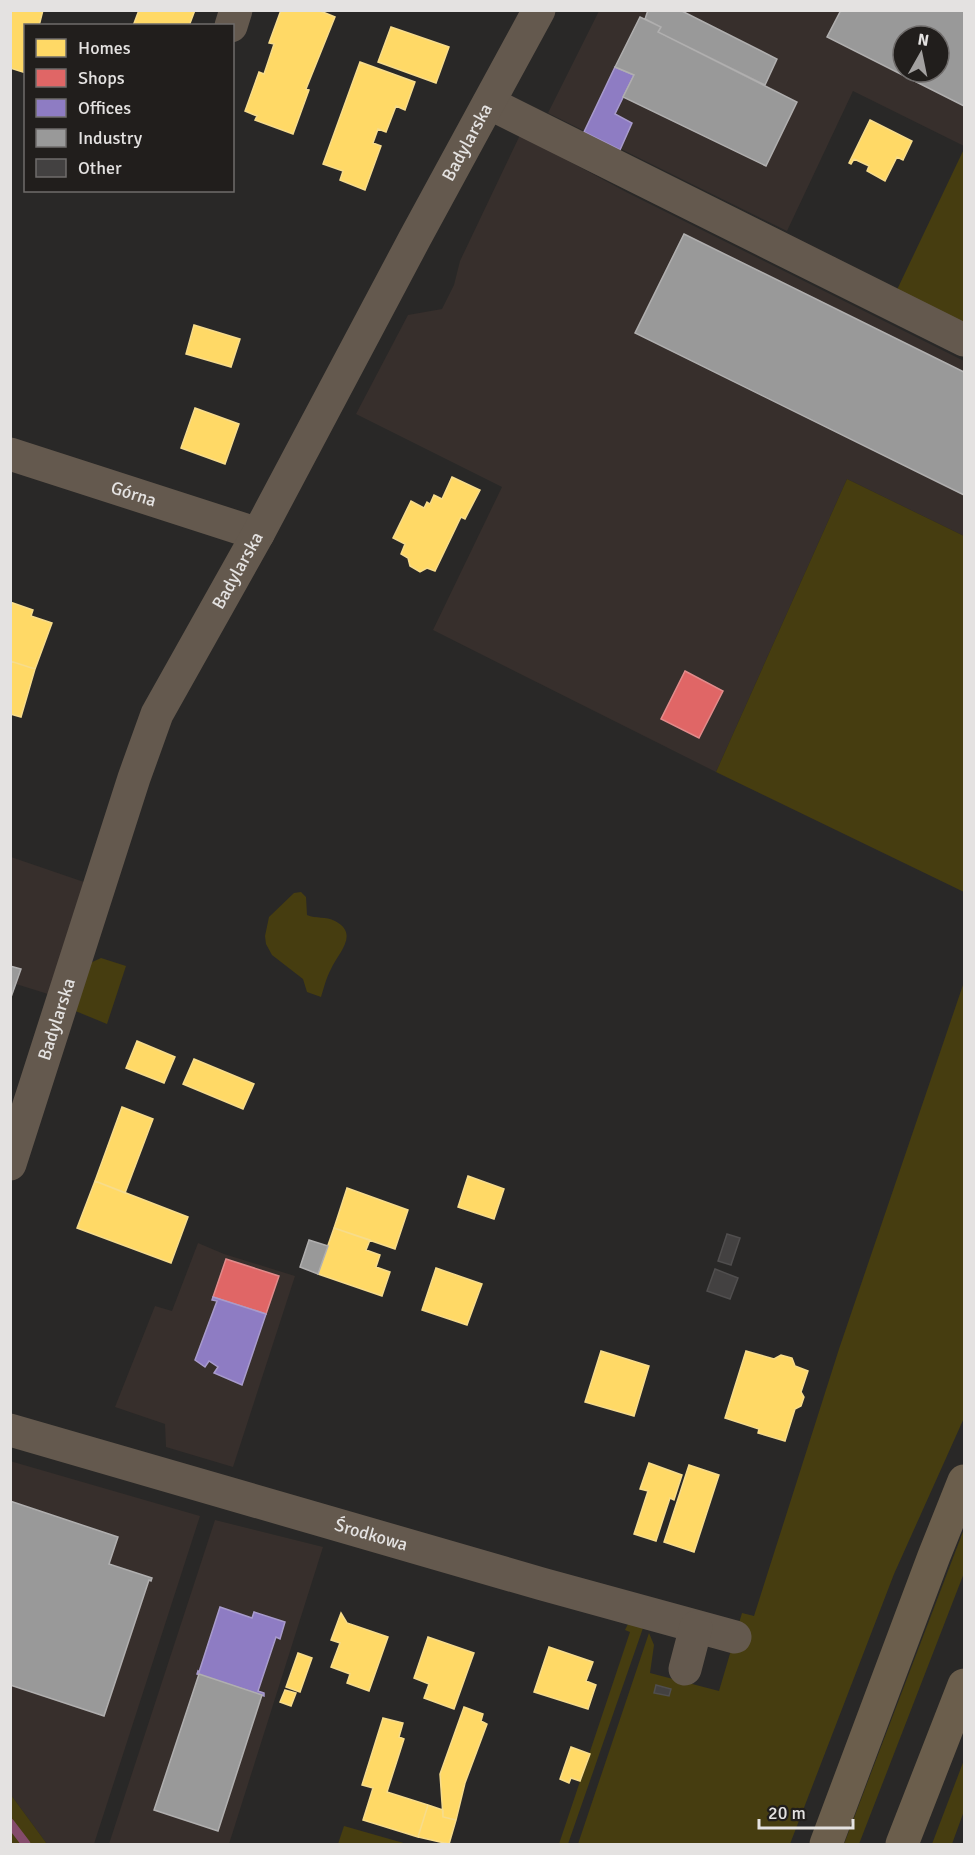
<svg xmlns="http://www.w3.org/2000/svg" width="975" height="1855" font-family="Signika,sans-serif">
  <rect width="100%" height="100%" fill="#292827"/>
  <!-- built -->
  <path fill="#372f2c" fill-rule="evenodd" d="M 599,11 L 964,11 L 964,146 L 853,91 L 787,231 L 548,113 ZM 903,36 L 939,36 L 939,72 L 903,72 Z
    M 520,135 L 628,193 L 964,361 L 964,536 L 847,479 L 716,772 L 433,630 L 502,487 L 356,414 L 408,315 L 442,309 L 454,285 L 460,261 Z
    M 11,857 L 84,882 L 48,994 L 16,984 L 11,1000 Z
    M 198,1243 L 224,1254 L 295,1276 L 233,1467 L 166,1447 L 165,1424 L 115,1407 L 155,1306 L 172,1311 Z
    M 10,1461 L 200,1516 L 94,1844 L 47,1844 L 11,1795 Z
    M 215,1520 L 323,1547 L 229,1844 L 109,1844 Z"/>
  <!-- green -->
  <path fill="#463d10" d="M 964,149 L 964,329 L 895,294 Z
    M 847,479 L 964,536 L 964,892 L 716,772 Z
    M 301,892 L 306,897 L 307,915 C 316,919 326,916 335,921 C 360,934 338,953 331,969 C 326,978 324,988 321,997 L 307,992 L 303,979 L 272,955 L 266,944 L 265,936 L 269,917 L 294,893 Z
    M 101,958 L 126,966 L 107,1024 L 73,1010 L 88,964 Z
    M 964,982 L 964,1418 L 894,1574 L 790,1844 L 578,1844 L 649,1633 L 654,1645 L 650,1673 L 719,1691 L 742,1613 L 754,1616 L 839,1349 Z
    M 964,1529 L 964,1573 L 859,1844 L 844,1844 Z
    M 629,1622 L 643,1628 L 568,1844 L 559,1844 L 630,1632 L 625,1630 Z
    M 964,1760 L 964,1811 L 952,1844 L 932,1844 Z
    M 10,1795 L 11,1795 L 47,1844 L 11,1844 Z
    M 344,1826 L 407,1844 L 338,1844 Z"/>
  <!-- homes -->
  <path fill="#ffd966" stroke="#f7dc8b" stroke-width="1.5" d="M 10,10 L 43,10 L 39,26 L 26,26 L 26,73 L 10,68 Z
    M 139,10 L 195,10 L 189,26 L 133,26 Z
    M 281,10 L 318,10 L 335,17 L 306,89 L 309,90 L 293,134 L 255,120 L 257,116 L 245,111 L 259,72 L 264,74 L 274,44 L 269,43 Z
    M 391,27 L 449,47 L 436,83 L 378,62 Z
    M 360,62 L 415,82 L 405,110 L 396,106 L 386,132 L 378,129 L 373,143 L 381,146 L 365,190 L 340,180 L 343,171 L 323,164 Z
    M 870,120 L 912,141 L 903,160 L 897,157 L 885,181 L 867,171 L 869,166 L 854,159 L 851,164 L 849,163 Z
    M 194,325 L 240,339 L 231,367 L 186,354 Z
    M 195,408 L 239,424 L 225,464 L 181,448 Z
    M 452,477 L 480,490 L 465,519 L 461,517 L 435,571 L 427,568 L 420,572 L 410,566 L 408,558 L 401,554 L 405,544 L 393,538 L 411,501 L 424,508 L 427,502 L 430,504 L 434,495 L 442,499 Z
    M 10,602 L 33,610 L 31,616 L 52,623 L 35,669 L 10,661 Z
    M 10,661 L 35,669 L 21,717 L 10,714 Z
    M 137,1041 L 175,1057 L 164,1083 L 126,1068 Z
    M 194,1059 L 254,1084 L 243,1109 L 183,1084 Z
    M 122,1107 L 153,1119 L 125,1193 L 95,1181 Z
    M 468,1176 L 504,1189 L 494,1219 L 458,1207 Z
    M 95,1181 L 188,1217 L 171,1263 L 77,1228 Z
    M 347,1188 L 408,1210 L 395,1249 L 334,1228 Z
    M 334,1228 L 370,1240 L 366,1250 L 380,1255 L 376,1267 L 390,1272 L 382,1296 L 318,1274 Z
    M 436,1268 L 482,1284 L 467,1325 L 422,1310 Z
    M 601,1351 L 649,1366 L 634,1416 L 585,1402 Z
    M 746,1351 L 774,1359 L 781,1355 L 792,1358 L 795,1366 L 808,1371 L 801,1392 L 804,1397 L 801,1406 L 795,1409 L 785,1441 L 758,1433 L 759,1429 L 725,1418 Z
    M 649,1463 L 682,1475 L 674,1500 L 670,1498 L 656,1541 L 634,1534 L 648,1491 L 640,1489 Z
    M 689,1465 L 719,1475 L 694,1552 L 664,1542 Z
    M 341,1613 L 347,1623 L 388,1637 L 369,1691 L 347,1683 L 350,1674 L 331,1667 L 340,1643 L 331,1640 Z
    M 428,1637 L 474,1653 L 454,1709 L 424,1698 L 429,1684 L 414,1678 Z
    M 549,1647 L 593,1662 L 586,1681 L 596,1685 L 588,1709 L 534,1692 Z
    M 298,1653 L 312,1658 L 300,1692 L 286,1687 Z
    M 285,1690 L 296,1693 L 291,1706 L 280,1702 Z
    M 464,1707 L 483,1714 L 481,1721 L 487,1724 L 465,1783 L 456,1820 L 443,1817 L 440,1774 Z
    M 383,1718 L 403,1723 L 399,1737 L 404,1739 L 387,1792 L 428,1805 L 418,1837 L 363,1820 L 373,1788 L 362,1785 Z
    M 571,1747 L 590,1754 L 580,1781 L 571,1778 L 569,1783 L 560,1779 Z
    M 428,1805 L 443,1810 L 443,1817 L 456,1820 L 449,1844 L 418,1837 Z"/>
  <!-- shops -->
  <path fill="#e06666" stroke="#e18b8b" stroke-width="1.5" d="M 685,671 L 723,691 L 699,738 L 661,719 Z
    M 226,1259 L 279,1276 L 266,1314 L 213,1297 Z"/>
  <!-- offices -->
  <path fill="#8e7cc3" stroke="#a89bcc" stroke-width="1.5" d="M 615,67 L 634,75 L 615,114 L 632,123 L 620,150 L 584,132 Z
    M 213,1297 L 266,1314 L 242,1385 L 214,1373 L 218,1367 L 209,1361 L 205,1367 L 195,1360 L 217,1301 L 212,1300 Z
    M 220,1607 L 252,1618 L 254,1612 L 285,1622 L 280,1639 L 276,1637 L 258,1691 L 264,1693 L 264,1696 L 197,1674 L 198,1671 L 199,1672 Z"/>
  <!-- industry -->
  <path fill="#999" stroke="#b0afaf" stroke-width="1.5" fill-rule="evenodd" d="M 648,10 L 680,10 L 777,59 L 765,85 L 658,32 L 661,27 L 645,19 Z
    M 841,10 L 964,10 L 964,106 L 827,37 ZM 903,36 L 939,36 L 939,72 L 903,72 Z
    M 640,17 L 661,27 L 658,32 L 797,102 L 766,166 L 623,97 L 634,75 L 615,67 Z
    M 684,234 L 964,372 L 964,495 L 635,333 Z
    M 10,966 L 21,969 L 10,1000 Z
    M 309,1240 L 328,1246 L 318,1274 L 300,1267 Z
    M 10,1501 L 118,1537 L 109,1564 L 152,1578 L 151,1581 L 149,1580 L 104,1716 L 10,1685 Z
    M 199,1674 L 262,1695 L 218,1831 L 154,1810 Z"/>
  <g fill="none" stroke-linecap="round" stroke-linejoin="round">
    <!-- stream -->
    <path stroke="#844b6b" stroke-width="9" d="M 10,1823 L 26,1844"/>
  </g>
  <!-- building -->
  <path fill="#434141" stroke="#504e4e" stroke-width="1.5" d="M 727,1234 L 740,1238 L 731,1265 L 718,1261 Z
    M 715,1269 L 738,1278 L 730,1299 L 707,1291 Z
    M 656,1685 L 671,1689 L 669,1696 L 654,1693 Z"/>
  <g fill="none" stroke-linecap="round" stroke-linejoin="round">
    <!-- minor -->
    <g stroke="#64594e" stroke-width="33">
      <path d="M 231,26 L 236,10"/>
      <path d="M 489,103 L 964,340"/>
      <path id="s1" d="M 10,454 L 258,534"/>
      <path id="s2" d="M 10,1164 L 134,778 L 157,714 L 258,534 L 415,238 L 539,10"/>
      <path id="s3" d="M 10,1430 L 542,1584 L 735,1637"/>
      <path d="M 685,1669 L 696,1627"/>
    </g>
    <!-- highway -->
    <path stroke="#6b5e4c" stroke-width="33" d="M 826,1844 L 934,1556 L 964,1481
      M 902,1844 L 964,1685"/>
  </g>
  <g text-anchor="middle" stroke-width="6" stroke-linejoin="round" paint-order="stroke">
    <!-- street labels -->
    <g font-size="18" fill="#e4e2e1" stroke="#211e1c">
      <text dy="6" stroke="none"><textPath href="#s2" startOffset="1124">Badylarska</textPath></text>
      <text dy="6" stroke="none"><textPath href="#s1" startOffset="130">Górna</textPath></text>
      <text dy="6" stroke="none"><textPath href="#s2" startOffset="638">Badylarska</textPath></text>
      <text dy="6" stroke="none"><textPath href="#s2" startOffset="152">Badylarska</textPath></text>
      <text dy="6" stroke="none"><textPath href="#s3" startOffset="376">Środkowa</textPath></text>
    </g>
  </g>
  <!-- border -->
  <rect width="975" height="1855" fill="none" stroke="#e4e2e1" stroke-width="24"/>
  <!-- legend -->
  <rect x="24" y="24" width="210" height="168" fill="#211e1c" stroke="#6f6c6b" stroke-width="1.5"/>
  <rect x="36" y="39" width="30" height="18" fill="#ffd966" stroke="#6f6c6b" stroke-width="1.5"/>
  <text x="78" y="54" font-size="18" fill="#e4e2e1">Homes</text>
  <rect x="36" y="69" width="30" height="18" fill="#e06666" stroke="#6f6c6b" stroke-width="1.5"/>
  <text x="78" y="84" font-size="18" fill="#e4e2e1">Shops</text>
  <rect x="36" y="99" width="30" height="18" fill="#8e7cc3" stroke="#6f6c6b" stroke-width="1.5"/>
  <text x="78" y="114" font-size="18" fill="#e4e2e1">Offices</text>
  <rect x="36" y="129" width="30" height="18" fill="#999999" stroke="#6f6c6b" stroke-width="1.5"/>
  <text x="78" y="144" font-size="18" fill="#e4e2e1">Industry</text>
  <rect x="36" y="159" width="30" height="18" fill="#434141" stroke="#6f6c6b" stroke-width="1.5"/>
  <text x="78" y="174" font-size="18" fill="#e4e2e1">Other</text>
  <!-- north arrow -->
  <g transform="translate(921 54) rotate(9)"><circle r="28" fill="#211e1c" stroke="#6f6c6b" stroke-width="1.5"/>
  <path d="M0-4.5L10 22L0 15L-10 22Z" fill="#a3a1a0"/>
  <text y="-9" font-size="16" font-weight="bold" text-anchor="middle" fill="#e4e2e1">N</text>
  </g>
  <!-- scale -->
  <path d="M759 1819v9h94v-9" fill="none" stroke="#e4e2e1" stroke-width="3"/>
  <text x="768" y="1819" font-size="18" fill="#e4e2e1" stroke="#211e1c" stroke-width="4.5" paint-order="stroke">20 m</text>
</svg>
